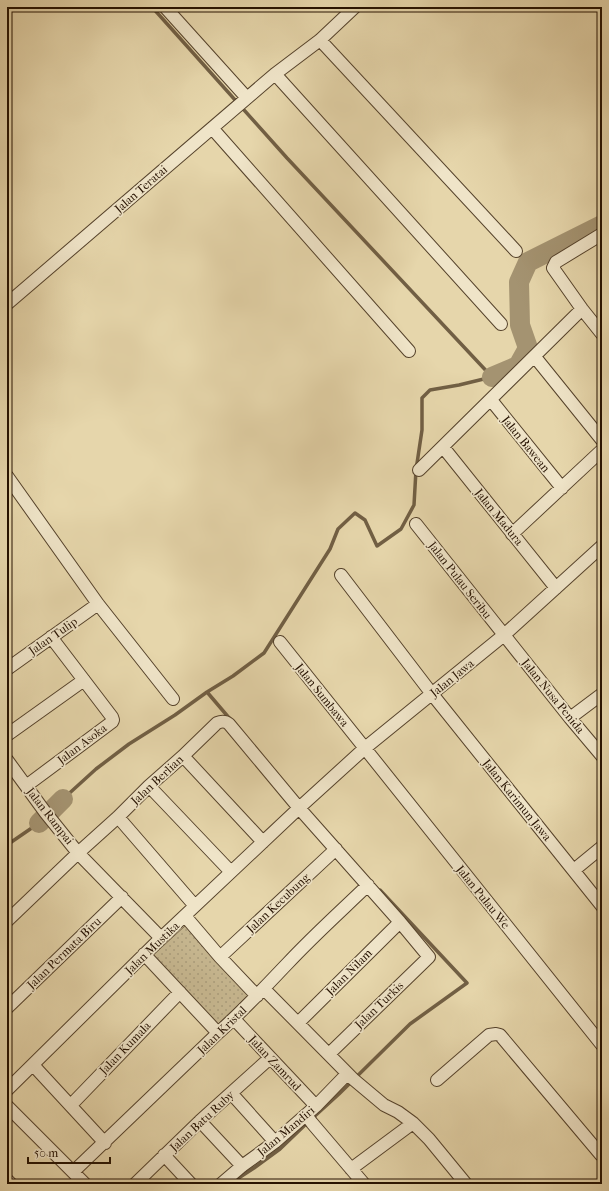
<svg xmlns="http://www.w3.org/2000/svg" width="609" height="1191" font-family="'IM FELL French Canon',serif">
  <defs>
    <pattern id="grass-dots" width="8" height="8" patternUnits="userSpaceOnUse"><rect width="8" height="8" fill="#c5b58e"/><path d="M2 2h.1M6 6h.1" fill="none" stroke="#a99b79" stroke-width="1.8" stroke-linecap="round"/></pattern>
  </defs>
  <rect width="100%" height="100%" fill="#e6d6ab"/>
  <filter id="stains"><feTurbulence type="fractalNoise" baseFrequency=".005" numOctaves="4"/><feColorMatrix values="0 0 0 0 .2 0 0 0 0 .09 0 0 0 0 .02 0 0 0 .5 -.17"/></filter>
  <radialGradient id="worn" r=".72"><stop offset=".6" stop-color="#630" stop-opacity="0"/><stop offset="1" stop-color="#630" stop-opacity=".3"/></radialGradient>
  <!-- grass -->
  <path fill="url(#grass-dots)" stroke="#756347" d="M 186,925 L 251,993 L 215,1027 L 150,958 Z"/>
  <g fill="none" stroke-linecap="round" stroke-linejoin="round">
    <!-- stream -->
    <path stroke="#715f44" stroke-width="3.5" d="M 152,7 L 287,158 L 492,377
      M 230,719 L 207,692 L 233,676 L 264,653 L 330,549 L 338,529 L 355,513 L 365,520 L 377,546 L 401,529 L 414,505 L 416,470 L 422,430 L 422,398 L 430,390 L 459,385 L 492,377
      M 63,799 L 96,769 L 129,744 L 175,715 L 207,692
      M 7,845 L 39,823
      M 234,1181 L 254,1168 L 280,1149 L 305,1125 L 339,1094 L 410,1024 L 467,983 L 380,890"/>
    <!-- river -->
    <path stroke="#a49371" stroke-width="20" d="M 492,377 L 518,366 L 528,348 L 520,325 L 519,282 L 528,262 L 602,225
      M 39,823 L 63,799"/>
    <defs>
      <path id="minor" d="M 165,7 L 247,98
        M 320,40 L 516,251
        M 275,74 L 501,324
        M 212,128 L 409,351
        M 602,234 L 556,262 L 553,268 L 582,309 L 602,334
        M 7,304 L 275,74 L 320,40 L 355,7
        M 535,357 L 602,440
        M 491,400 L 562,488
        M 443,447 L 556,588
        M 419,470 L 582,309
        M 7,476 L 98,604 L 173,699
        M 416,524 L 570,718 L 602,756
        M 512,534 L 602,450
        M 341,575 L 432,694 L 602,906
        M 280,642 L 602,1045
        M 7,669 L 98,604
        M 570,718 L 602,694
        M 7,735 L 84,680
        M 183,756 L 263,842
        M 7,760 L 45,812 L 78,853 L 161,938
        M 26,786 L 112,722 L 113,720 L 112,717 L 51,637
        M 149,786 L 231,872
        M 118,817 L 195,906
        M 574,870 L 602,847
        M 185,916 L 220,957 L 257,996
        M 7,921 L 78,853 L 118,817 L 149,786 L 183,756 L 217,723 C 222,721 225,721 229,724 L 299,808 L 400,922 L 429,957 L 329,1054
        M 144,954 L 218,1033
        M 220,957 L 336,849
        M 264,989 L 353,1079 L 384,1105 L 398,1112 L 413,1123 L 429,1139 L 466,1184
        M 7,1008 L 122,897
        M 234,1019 L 316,1106
        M 298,1023 L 400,922
        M 33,1065 L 105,1143
        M 437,1080 L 489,1035 L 496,1034 L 500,1035 L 601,1155 L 602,1154
        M 7,1090 L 161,938 L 299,808 L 365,748 L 504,635 L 602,546
        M 231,1093 L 275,1142
        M 71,1105 L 180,992
        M 7,1106 L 85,1184
        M 306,1115 L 312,1123 L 364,1184
        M 200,1121 L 242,1166
        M 164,1155 L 191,1184
        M 351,1169 L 413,1123
        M 73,1172 L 218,1033 C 243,1011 264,988 287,964 C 313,936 341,911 368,885
        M 7,1180 L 11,1184
        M 135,1184 L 200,1121 L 270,1058
        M 221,1184 L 242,1166 L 275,1142 L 316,1106 L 347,1074"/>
    </defs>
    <!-- minor casing -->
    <use href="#minor" stroke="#55422b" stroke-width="14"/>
    <!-- minor -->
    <use href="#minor" stroke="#efe4c8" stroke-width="12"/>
  </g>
  <g text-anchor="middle" stroke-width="3.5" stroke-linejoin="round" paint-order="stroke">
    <!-- street labels -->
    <g font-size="12" fill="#251100" stroke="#efe4c8">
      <text transform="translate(141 189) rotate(-41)" y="4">Jalan Teratai</text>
      <text transform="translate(526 444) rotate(51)" y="4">Jalan Bawean</text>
      <text transform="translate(499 517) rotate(51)" y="4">Jalan Madura</text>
      <text transform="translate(460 580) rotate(52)" y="4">Jalan Pulau Seribu</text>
      <text transform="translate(53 636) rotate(-35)" y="4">Jalan Tulip</text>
      <text transform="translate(452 678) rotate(-39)" y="4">Jalan Jawa</text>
      <text transform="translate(322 695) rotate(51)" y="4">Jalan Sumbawa</text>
      <text transform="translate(553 696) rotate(51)" y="4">Jalan Nusa Penida</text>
      <text transform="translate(82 744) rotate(-37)" y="4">Jalan Asoka</text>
      <text transform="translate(157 780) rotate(-43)" y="4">Jalan Berlian</text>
      <text transform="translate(517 800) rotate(51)" y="4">Jalan Karimun Jawa</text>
      <text transform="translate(50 816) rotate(52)" y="4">Jalan Rampai</text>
      <text transform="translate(483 897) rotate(51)" y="4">Jalan Pulau We</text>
      <text transform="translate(278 903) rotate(-43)" y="4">Jalan Kecubung</text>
      <text transform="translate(152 948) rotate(-44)" y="4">Jalan Mustika</text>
      <text transform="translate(64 953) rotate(-44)" y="4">Jalan Permata Biru</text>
      <text transform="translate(349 972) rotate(-45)" y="4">Jalan Nilam</text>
      <text transform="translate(379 1005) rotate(-44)" y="4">Jalan Turkis</text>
      <text transform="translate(222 1030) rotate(-44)" y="4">Jalan Kristal</text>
      <text transform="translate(125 1048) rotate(-46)" y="4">Jalan Kumala</text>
      <text transform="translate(275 1063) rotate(47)" y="4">Jalan Zamrud</text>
      <text transform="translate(202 1121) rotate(-43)" y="4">Jalan Batu Ruby</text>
      <text transform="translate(286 1131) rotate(-40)" y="4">Jalan Mandiri</text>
    </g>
  </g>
  <!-- margin -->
  <rect width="609" height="1191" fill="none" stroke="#e6d6ab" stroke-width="24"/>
  <rect x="8" y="8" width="593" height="1175" fill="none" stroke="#251100" stroke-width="2"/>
  <rect x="12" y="12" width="585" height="1167" fill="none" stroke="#251100"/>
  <!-- scale -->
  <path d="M28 1157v6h82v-6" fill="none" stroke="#251100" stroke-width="2"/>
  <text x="34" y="1157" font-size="12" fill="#251100" stroke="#efe4c8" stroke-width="3" paint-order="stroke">50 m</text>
  <rect width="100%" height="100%" filter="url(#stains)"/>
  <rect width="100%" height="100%" fill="url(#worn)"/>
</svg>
